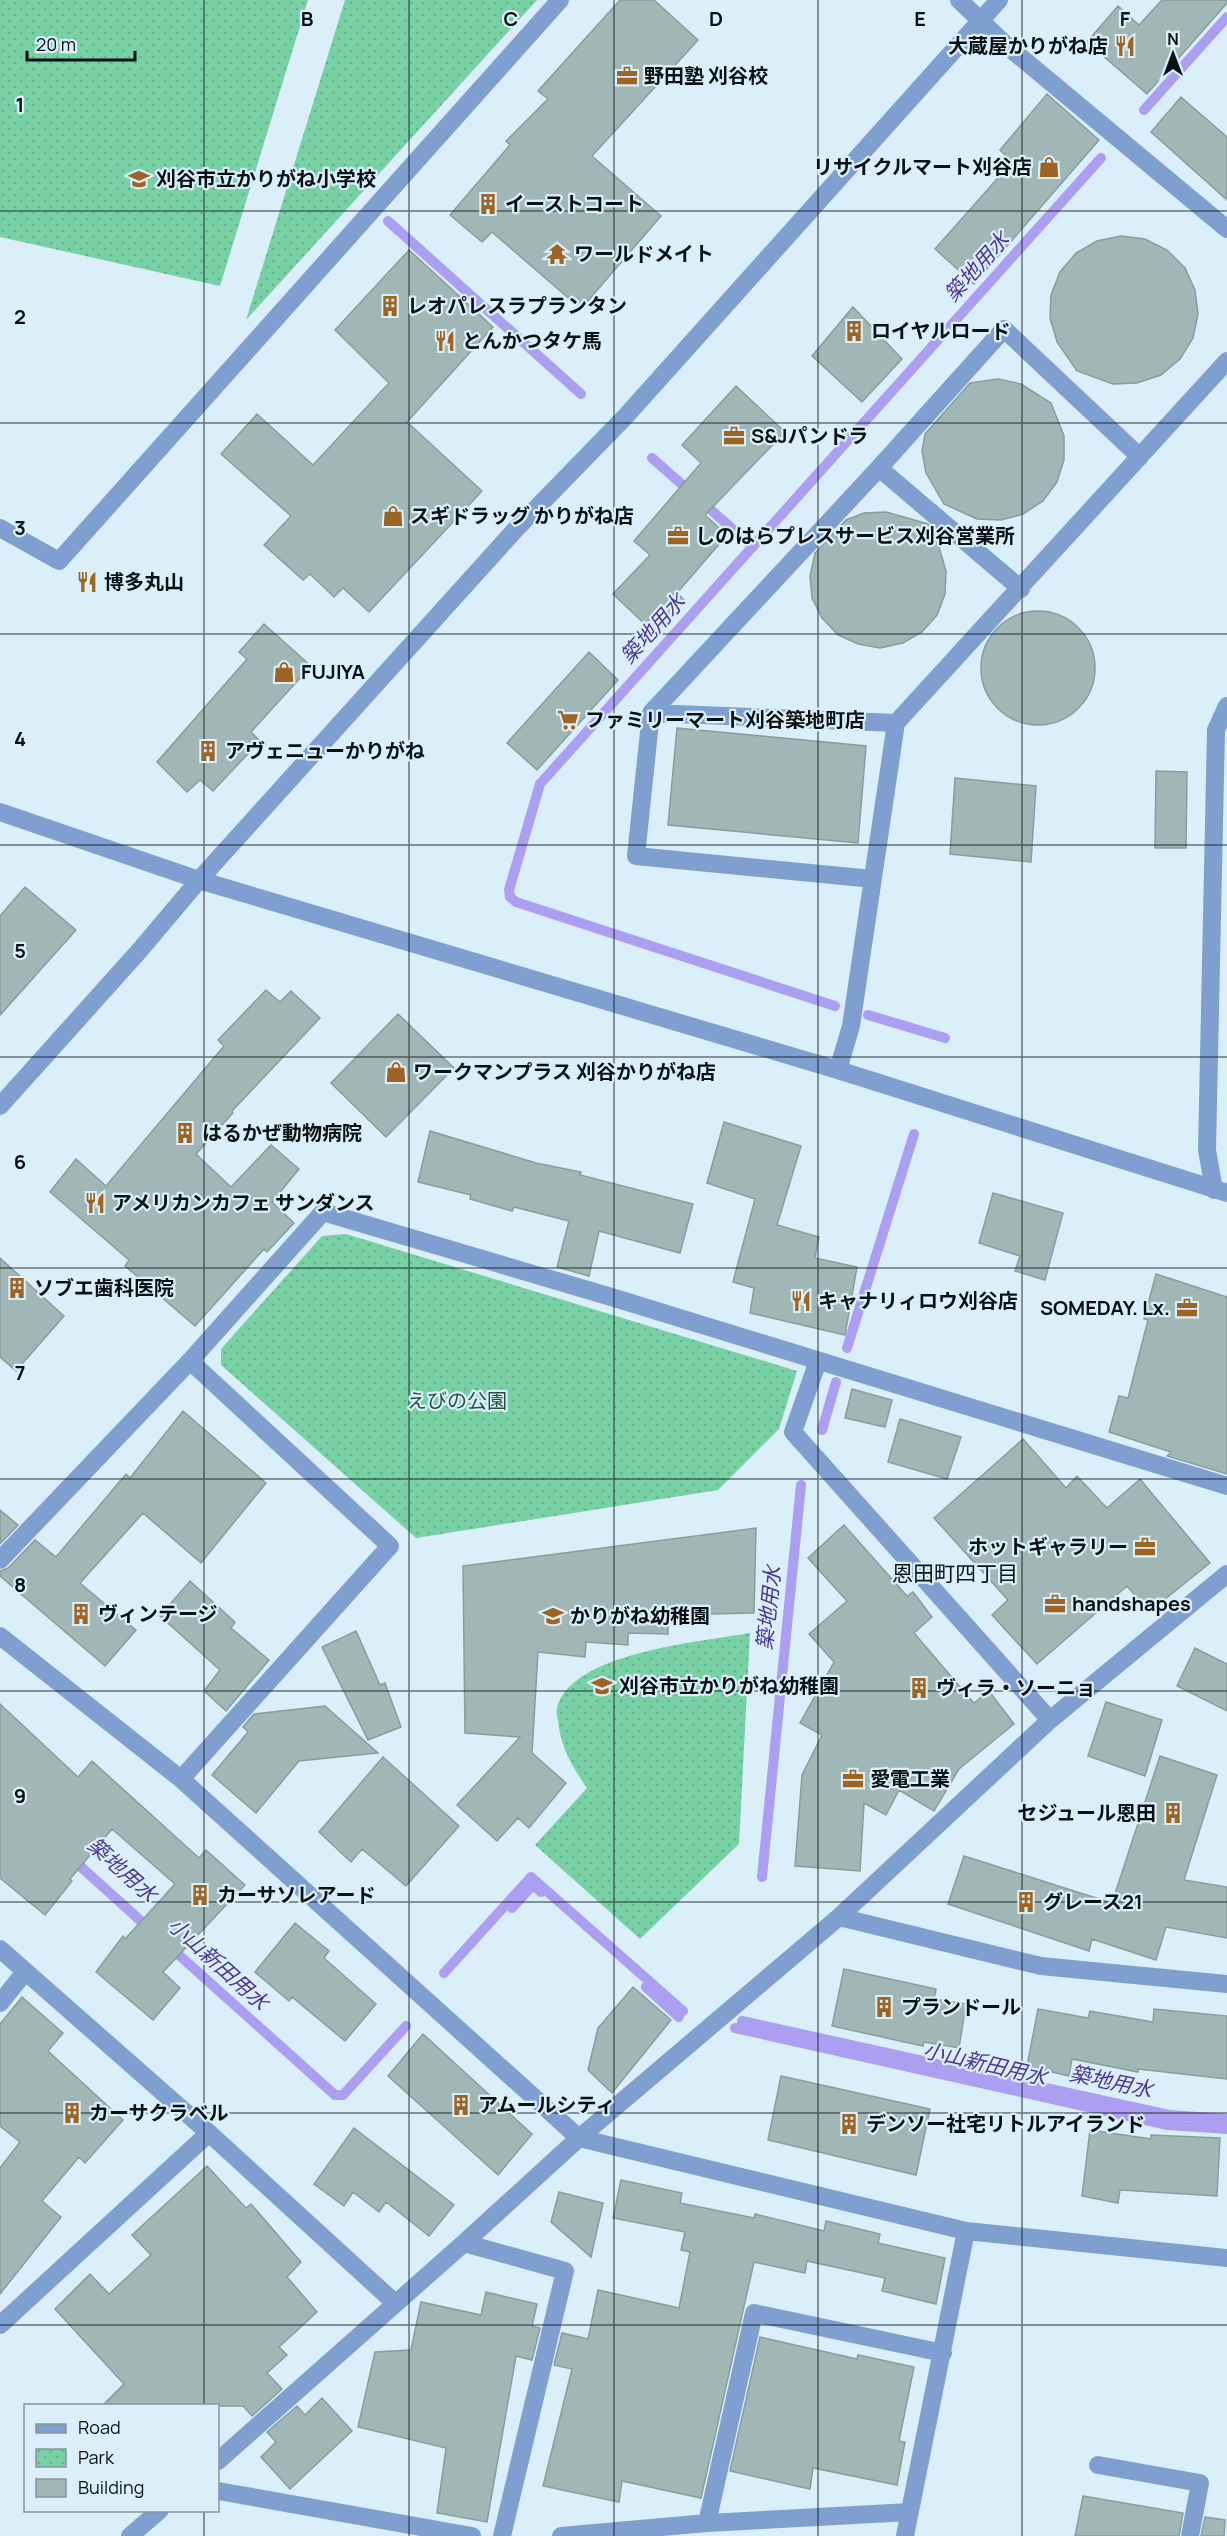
<svg xmlns="http://www.w3.org/2000/svg" width="1227" height="2536" font-family="Manrope,'Noto Sans JP',sans-serif">
  <defs>
    <pattern id="park-dots" width="8" height="8" patternUnits="userSpaceOnUse" patternTransform="scale(1.5)"><rect width="8" height="8" fill="#78d0a5"/><path d="M2 2h.1M6 6h.1" fill="none" stroke="#66b28d" stroke-width="1.8" stroke-linecap="round"/></pattern>
  </defs>
  <rect width="100%" height="100%" fill="#daeff9"/>
  <!-- park -->
  <path fill="url(#park-dots)" d="M 0,0 L 308,0 L 220,286 L 0,237 Z
    M 345,0 L 537,0 L 246,320 Z
    M 346,1234 L 797,1371 L 779,1429 L 718,1490 L 416,1538 L 221,1365 L 221,1349 L 322,1236 Z
    M 750,1633 L 739,1844 L 640,1939 L 535,1845 L 587,1788 C 572,1766 561,1748 558,1721 C 557,1717 556,1712 557,1708 C 571,1652 701,1642 750,1633 Z"/>
  <g fill="none" stroke-linecap="round" stroke-linejoin="round">
    <!-- stream -->
    <path stroke="#ac9ef1" stroke-width="10" d="M 1144,110 L 1227,17
      M 388,221 L 581,394
      M 652,458 L 753,547
      M 835,1006 L 516,902 L 510,897 L 509,890 L 540,784 L 1101,158
      M 868,1015 L 945,1038
      M 847,1348 L 914,1134
      M 822,1430 L 836,1382
      M 71,1858 L 151,1930
      M 762,1877 L 801,1485
      M 512,1908 L 533,1885 L 541,1892
      M 170,1947 L 335,2095 L 343,2095 L 406,2026
      M 444,1973 L 531,1877 L 683,2011
      M 646,1987 L 679,2017
      M 742,2021 L 1169,2115 L 1227,2119
      M 735,2028 L 1168,2125 L 1227,2129"/>
  </g>
  <!-- building -->
  <path fill="#a0b7b6" stroke="#879e9d" stroke-width="1.5" d="M 620,0 L 654,0 L 698,40 L 592,156 L 661,216 L 581,309 L 492,232 L 482,242 L 450,215 L 510,145 L 506,141 L 548,99 L 538,91 Z
    M 1162,0 L 1227,0 L 1227,3 L 1147,94 L 1087,42 L 1118,6 L 1139,25 Z
    M 1047,94 L 1099,140 L 974,284 L 935,249 L 1012,162 L 1000,150 Z
    M 1181,97 L 1227,137 L 1227,200 L 1151,132 Z
    M 1121,236 L 1145,239 L 1167,250 L 1185,268 L 1195,290 L 1198,314 L 1193,338 L 1180,359 L 1161,375 L 1137,383 L 1113,384 L 1077,371 L 1057,342 L 1050,318 L 1051,295 L 1060,272 L 1076,253 L 1097,241 Z
    M 409,250 L 493,327 L 407,422 L 482,491 L 369,612 L 343,588 L 334,597 L 310,574 L 303,580 L 264,545 L 291,516 L 221,454 L 257,414 L 313,465 L 389,383 L 335,330 Z
    M 853,307 L 902,359 L 862,402 L 812,356 Z
    M 998,379 L 1021,384 L 1051,403 L 1064,436 L 1064,460 L 1057,482 L 1043,501 L 1023,514 L 1001,520 L 977,519 L 944,504 L 926,473 L 922,451 L 925,434 L 970,383 Z
    M 736,386 L 785,432 L 705,515 L 727,535 L 677,593 L 684,600 L 653,632 L 613,594 L 650,555 L 634,541 L 701,463 L 682,445 Z
    M 886,512 L 928,524 L 934,530 L 946,571 L 945,594 L 937,615 L 922,632 L 903,643 L 880,648 L 858,644 L 838,635 L 822,618 L 812,598 L 810,576 L 815,553 L 846,520 L 864,513 Z
    M981 668a57 57 0 1 1 114 0a57 57 0 1 1-114 0Z
    M 264,624 L 311,666 L 251,732 L 260,741 L 213,791 L 200,780 L 187,792 L 157,762 L 247,659 L 239,652 Z
    M 589,652 L 618,680 L 537,770 L 507,743 Z
    M 677,728 L 866,746 L 858,843 L 668,825 Z
    M 1156,771 L 1187,772 L 1186,848 L 1155,848 Z
    M 955,778 L 1036,786 L 1031,862 L 950,854 Z
    M 25,887 L 76,930 L 0,1015 L 0,916 Z
    M 266,990 L 280,1002 L 291,991 L 320,1018 L 232,1111 L 233,1113 L 196,1154 L 231,1187 L 271,1145 L 299,1169 L 272,1202 L 294,1223 L 267,1252 L 264,1249 L 195,1326 L 125,1266 L 129,1260 L 50,1192 L 76,1159 L 106,1186 L 224,1046 L 218,1040 Z
    M 398,1014 L 454,1068 L 386,1137 L 331,1083 Z
    M 724,1122 L 801,1146 L 777,1225 L 819,1237 L 815,1258 L 857,1267 L 845,1335 L 750,1313 L 754,1288 L 733,1282 L 755,1199 L 707,1183 Z
    M 430,1131 L 536,1163 L 581,1172 L 580,1175 L 693,1204 L 680,1253 L 599,1231 L 589,1276 L 557,1267 L 569,1221 L 514,1207 L 512,1211 L 470,1199 L 471,1195 L 418,1182 Z
    M 993,1193 L 1063,1213 L 1045,1280 L 1015,1271 L 1020,1256 L 979,1243 Z
    M 0,1258 L 64,1316 L 16,1371 L 0,1357 Z
    M 1156,1274 L 1227,1297 L 1227,1474 L 1167,1456 L 1171,1452 L 1109,1432 L 1119,1396 L 1128,1398 L 1148,1320 L 1144,1319 Z
    M 852,1389 L 892,1400 L 885,1427 L 845,1418 Z
    M 183,1411 L 266,1483 L 201,1563 L 143,1513 L 80,1583 L 136,1630 L 105,1666 L 0,1576 L 0,1571 L 8,1568 L 35,1540 L 56,1557 L 126,1474 L 130,1478 Z
    M 900,1419 L 961,1437 L 947,1479 L 888,1462 Z
    M 1023,1439 L 1066,1488 L 1077,1476 L 1107,1508 L 1140,1479 L 1210,1563 L 1149,1612 L 1127,1586 L 1037,1664 L 992,1615 L 1008,1600 L 934,1518 Z
    M 0,1510 L 18,1525 L 0,1544 Z
    M 844,1525 L 907,1596 L 913,1592 L 932,1617 L 914,1633 L 974,1703 L 989,1691 L 1014,1724 L 959,1769 L 934,1811 L 899,1790 L 886,1815 L 864,1803 L 860,1871 L 795,1866 L 802,1775 L 822,1735 L 800,1723 L 834,1662 L 809,1634 L 847,1601 L 808,1558 Z
    M 756,1528 L 754,1613 L 710,1614 L 710,1625 L 668,1623 L 668,1634 L 628,1633 L 628,1645 L 586,1642 L 585,1657 L 538,1652 L 532,1753 L 566,1783 L 529,1828 L 518,1818 L 497,1841 L 457,1805 L 520,1737 L 465,1733 L 463,1566 Z
    M 190,1581 L 235,1622 L 231,1628 L 269,1660 L 226,1711 L 204,1691 L 220,1670 L 160,1616 Z
    M 356,1631 L 380,1685 L 385,1683 L 401,1727 L 368,1740 L 322,1647 Z
    M 1195,1648 L 1227,1664 L 1227,1711 L 1177,1686 Z
    M 1106,1702 L 1162,1720 L 1145,1776 L 1088,1756 Z
    M 0,1704 L 78,1777 L 92,1761 L 199,1858 L 206,1850 L 245,1885 L 163,1972 L 180,1988 L 153,2020 L 96,1972 L 123,1936 L 125,1939 L 175,1884 L 112,1829 L 70,1879 L 72,1881 L 45,1915 L 0,1878 Z
    M 325,1706 L 378,1753 L 299,1761 L 256,1813 L 212,1775 L 248,1732 L 243,1727 L 254,1714 Z
    M 1160,1756 L 1217,1775 L 1184,1880 L 1227,1887 L 1227,1938 L 1166,1927 L 1156,1960 L 1092,1939 L 1089,1951 L 948,1904 L 964,1856 L 1112,1903 Z
    M 383,1757 L 459,1826 L 406,1886 L 362,1849 L 351,1862 L 319,1832 Z
    M 295,1923 L 329,1951 L 324,1958 L 376,2004 L 345,2041 L 292,1997 L 289,2001 L 255,1972 Z
    M 844,1969 L 936,1989 L 934,1999 L 966,2004 L 959,2048 L 924,2042 L 923,2046 L 832,2026 Z
    M 633,1987 L 671,2020 L 612,2093 L 588,2070 L 598,2028 Z
    M 22,1997 L 63,2033 L 48,2051 L 123,2120 L 85,2163 L 79,2157 L 42,2201 L 61,2217 L 0,2294 L 0,2168 L 20,2142 L 0,2126 L 0,2024 Z
    M 1038,2009 L 1088,2018 L 1090,2011 L 1153,2022 L 1154,2009 L 1227,2016 L 1227,2079 L 1138,2069 L 1138,2072 L 1072,2059 L 1069,2076 L 1027,2066 Z
    M 423,2034 L 532,2134 L 498,2175 L 388,2076 Z
    M 781,2076 L 930,2109 L 916,2175 L 768,2140 Z
    M 354,2128 L 454,2205 L 429,2236 L 386,2202 L 379,2212 L 353,2192 L 344,2206 L 314,2184 Z
    M 1090,2130 L 1151,2139 L 1151,2135 L 1220,2138 L 1217,2196 L 1120,2190 L 1118,2203 L 1082,2196 Z
    M 207,2166 L 246,2208 L 251,2204 L 301,2262 L 287,2277 L 317,2312 L 279,2347 L 287,2355 L 267,2373 L 282,2389 L 252,2416 L 243,2406 L 102,2406 L 124,2384 L 55,2309 L 90,2274 L 109,2294 L 151,2255 L 132,2235 Z
    M 621,2180 L 682,2193 L 680,2203 L 754,2218 L 755,2214 L 824,2231 L 826,2221 L 880,2234 L 878,2243 L 945,2258 L 936,2304 L 882,2291 L 885,2278 L 807,2261 L 805,2273 L 754,2262 L 701,2498 L 622,2481 L 619,2502 L 543,2486 L 572,2369 L 554,2365 L 562,2333 L 588,2339 L 598,2290 L 679,2308 L 690,2252 L 681,2250 L 685,2232 L 613,2218 Z
    M 559,2192 L 603,2203 L 591,2257 L 551,2222 Z
    M 486,2292 L 537,2304 L 532,2326 L 540,2328 L 532,2360 L 516,2356 L 487,2522 L 437,2513 L 446,2448 L 358,2427 L 375,2352 L 411,2350 L 421,2302 L 481,2315 Z
    M 760,2337 L 857,2359 L 858,2355 L 914,2367 L 899,2441 L 905,2442 L 897,2485 L 813,2468 L 810,2489 L 730,2471 Z
    M 322,2398 L 352,2431 L 290,2489 L 261,2457 L 276,2442 L 267,2432 L 297,2406 L 305,2415 Z
    M 1083,2496 L 1183,2513 L 1179,2536 L 1075,2536 Z
    M 1205,2517 L 1225,2520 L 1224,2536 L 1201,2536 Z"/>
  <g fill="none" stroke-linecap="round" stroke-linejoin="round">
    <!-- minor -->
    <path stroke="#7f9fd0" stroke-width="18" d="M 959,0 L 1006,45 L 1227,229
      M 879,468 L 1021,589
      M 0,528 L 59,561 L 560,0
      M 651,713 L 896,723
      M 0,812 L 199,880 L 838,1070 L 1227,1193
      M 873,879 L 636,856 L 651,713 L 879,468 L 1004,329 L 1140,457
      M 838,1070 L 851,1026 L 896,723 L 1227,361
      M 0,1106 L 140,950 L 199,880 L 515,530 L 625,417 L 999,0
      M 1214,1190 L 1207,1150 L 1216,730 L 1227,706
      M 818,1361 L 793,1432 L 1050,1720
      M 0,1560 L 190,1361 L 323,1212 L 608,1296 L 1227,1486
      M 0,1636 L 181,1779 L 579,2138 L 966,2231 L 1227,2258
      M 181,1779 L 390,1546 L 190,1361
      M 839,1917 L 1041,1966 L 1227,1984
      M 0,1949 L 209,2133 L 395,2303
      M 0,2003 L 25,1972
      M 464,2243 L 565,2271 L 502,2536
      M 0,2325 L 209,2133
      M 218,2461 L 464,2243 L 579,2138 L 839,1917 L 1050,1720 L 1227,1574
      M 1098,2465 L 1200,2483 L 1190,2536
      M 218,2491 L 472,2536
      M 707,2523 L 754,2313 L 943,2353
      M 130,2536 L 160,2510
      M 561,2536 L 707,2523 L 910,2512
      M 905,2536 L 966,2231"/>
  </g>
  <!-- grid -->
  <path fill="none" stroke="#091013" stroke-width="1.5" stroke-opacity="0.55" d="M 204,0 L 204,2406M 409,0 L 409,2536M 614,0 L 614,2536M 818,0 L 818,2536M 1022,0 L 1022,2536M 0,211 L 1227,211M 0,423 L 1227,423M 0,634 L 1227,634M 0,845 L 1227,845M 0,1057 L 1227,1057M 0,1268 L 1227,1268M 0,1479 L 1227,1479M 0,1691 L 1227,1691M 0,1902 L 1227,1902M 0,2113 L 1227,2113M 0,2325 L 1227,2325M 204,2510 L 204,2536"/>
  <!-- icons -->
  <defs>
    <symbol id="restaurant-bare" viewBox="-9 -9 18 18"><path d="M-5-6h1v4h1v-4h1v4h1v-4h1v5L-1.5 .5V6h-2V.5L-5-1ZM5-6V6H3V1.5H1.5Q1.5-4 5-6Z" fill="#9e6423" stroke="#daeff9" stroke-width="2.5" paint-order="stroke"/></symbol>
    <symbol id="office-bare" viewBox="-9 -9 18 18"><path d="M-6-3h4V-5.5h4V-3h4V5H-6ZM-1-4.5V-3h2v-1.5ZM-6 0V1H6V0Z" fill="#9e6423" stroke="#daeff9" stroke-width="2.5" paint-order="stroke"/></symbol>
    <symbol id="shop-bare" viewBox="-9 -9 18 18"><path d="M-5-2.5h2.3a2.7 3.5 0 0 1 5.4 0H5L5.5 6h-11ZM-1.5-2.5h3a1.5 2.3 0 0 0-3 0Z" fill="#9e6423" stroke="#daeff9" stroke-width="2.5" paint-order="stroke"/></symbol>
    <symbol id="school-bare" viewBox="-9 -9 18 18"><path d="M0-5L7-2L0 1L-7-2ZM-4 1L0 2.5L4 1V4Q0 6-4 4Z" fill="#9e6423" stroke="#daeff9" stroke-width="2.5" paint-order="stroke"/></symbol>
    <symbol id="building-bare" viewBox="-9 -9 18 18"><path d="M-4-6H4V6H1V3H-1V6H-4ZM-2.5-4.3h1.7v1.8h-1.7ZM.8-4.3h1.7v1.8H.8ZM-2.5-1h1.7V.8h-1.7ZM.8-1h1.7V.8H.8Z" fill="#9e6423" stroke="#daeff9" stroke-width="2.5" paint-order="stroke"/></symbol>
    <symbol id="temple-bare" viewBox="-9 -9 18 18"><path d="M0-6L5-2H3V0L6.5 2.5H4V6H1.5V3h-3V6H-4V2.5H-6.5L-3 0V-2H-5Z" fill="#9e6423" stroke="#daeff9" stroke-width="2.5" paint-order="stroke"/></symbol>
    <symbol id="supermarket-bare" viewBox="-9 -9 18 18"><path d="M-6-5.5h2.5l.6 2H6L4.5 2H-2.5L-4.4-4H-6ZM-1.5 3.2a1.3 1.3 0 1 0 .1 0ZM3 3.2a1.3 1.3 0 1 0 .1 0Z" fill="#9e6423" stroke="#daeff9" stroke-width="2.5" paint-order="stroke"/></symbol>
  </defs>
  <g fill-rule="evenodd">
    <use href="#restaurant-bare" x="1110" y="31" width="30" height="30"/>
    <use href="#office-bare" x="612" y="61" width="30" height="30"/>
    <use href="#shop-bare" x="1034" y="152" width="30" height="30"/>
    <use href="#school-bare" x="124" y="164" width="30" height="30"/>
    <use href="#building-bare" x="473" y="189" width="30" height="30"/>
    <use href="#temple-bare" x="542" y="239" width="30" height="30"/>
    <use href="#building-bare" x="375" y="291" width="30" height="30"/>
    <use href="#building-bare" x="839" y="316" width="30" height="30"/>
    <use href="#restaurant-bare" x="430" y="326" width="30" height="30"/>
    <use href="#office-bare" x="719" y="421" width="30" height="30"/>
    <use href="#shop-bare" x="378" y="501" width="30" height="30"/>
    <use href="#office-bare" x="663" y="521" width="30" height="30"/>
    <use href="#restaurant-bare" x="72" y="567" width="30" height="30"/>
    <use href="#shop-bare" x="269" y="657" width="30" height="30"/>
    <use href="#supermarket-bare" x="553" y="705" width="30" height="30"/>
    <use href="#building-bare" x="193" y="736" width="30" height="30"/>
    <use href="#shop-bare" x="381" y="1057" width="30" height="30"/>
    <use href="#building-bare" x="170" y="1118" width="30" height="30"/>
    <use href="#restaurant-bare" x="80" y="1188" width="30" height="30"/>
    <use href="#building-bare" x="2" y="1273" width="30" height="30"/>
    <use href="#restaurant-bare" x="786" y="1286" width="30" height="30"/>
    <use href="#office-bare" x="1172" y="1293" width="30" height="30"/>
    <use href="#office-bare" x="1130" y="1532" width="30" height="30"/>
    <use href="#office-bare" x="1040" y="1589" width="30" height="30"/>
    <use href="#building-bare" x="66" y="1599" width="30" height="30"/>
    <use href="#school-bare" x="538" y="1601" width="30" height="30"/>
    <use href="#school-bare" x="587" y="1671" width="30" height="30"/>
    <use href="#building-bare" x="904" y="1673" width="30" height="30"/>
    <use href="#office-bare" x="838" y="1764" width="30" height="30"/>
    <use href="#building-bare" x="1158" y="1798" width="30" height="30"/>
    <use href="#building-bare" x="185" y="1880" width="30" height="30"/>
    <use href="#building-bare" x="1011" y="1887" width="30" height="30"/>
    <use href="#building-bare" x="869" y="1992" width="30" height="30"/>
    <use href="#building-bare" x="446" y="2090" width="30" height="30"/>
    <use href="#building-bare" x="57" y="2098" width="30" height="30"/>
    <use href="#building-bare" x="834" y="2109" width="30" height="30"/>
  </g>
  <g text-anchor="middle" stroke-width="4.5" stroke-linejoin="round" paint-order="stroke">
    <!-- poi labels -->
    <g font-size="20" font-weight="bold" fill="#091013" stroke="#daeff9" text-anchor="start">
      <text x="1108" y="53" text-anchor="end">大蔵屋かりがね店</text>
      <text x="644" y="83">野田塾 刈谷校</text>
      <text x="1032" y="174" text-anchor="end">リサイクルマート刈谷店</text>
      <text x="156" y="186">刈谷市立かりがね小学校</text>
      <text x="505" y="211">イーストコート</text>
      <text x="574" y="261">ワールドメイト</text>
      <text x="407" y="313">レオパレスラプランタン</text>
      <text x="871" y="338">ロイヤルロード</text>
      <text x="462" y="348">とんかつタケ馬</text>
      <text x="751" y="443">S&amp;Jパンドラ</text>
      <text x="410" y="523">スギドラッグ かりがね店</text>
      <text x="695" y="543">しのはらプレスサービス刈谷営業所</text>
      <text x="104" y="589">博多丸山</text>
      <text x="301" y="679">FUJIYA</text>
      <text x="585" y="727">ファミリーマート刈谷築地町店</text>
      <text x="225" y="758">アヴェニューかりがね</text>
      <text x="413" y="1079">ワークマンプラス 刈谷かりがね店</text>
      <text x="202" y="1140">はるかぜ動物病院</text>
      <text x="112" y="1210">アメリカンカフェ サンダンス</text>
      <text x="34" y="1295">ソブエ歯科医院</text>
      <text x="818" y="1308">キャナリィロウ刈谷店</text>
      <text x="1170" y="1315" text-anchor="end">SOMEDAY. Lx.</text>
      <text x="1128" y="1554" text-anchor="end">ホットギャラリー</text>
      <text x="1072" y="1611">handshapes</text>
      <text x="98" y="1621">ヴィンテージ</text>
      <text x="570" y="1623">かりがね幼稚園</text>
      <text x="619" y="1693">刈谷市立かりがね幼稚園</text>
      <text x="936" y="1695">ヴィラ・ソーニョ</text>
      <text x="870" y="1786">愛電工業</text>
      <text x="1156" y="1820" text-anchor="end">セジュール恩田</text>
      <text x="217" y="1902">カーサソレアード</text>
      <text x="1043" y="1909">グレース21</text>
      <text x="901" y="2014">プランドール</text>
      <text x="478" y="2112">アムールシティ</text>
      <text x="89" y="2120">カーサクラベル</text>
      <text x="866" y="2131">デンソー社宅リトルアイランド</text>
    </g>
    <!-- park labels -->
    <g font-size="20" fill="#25503c" stroke="#daeff9">
      <text x="457" y="1408">えびの公園</text>
    </g>
    <!-- water labels -->
    <g font-size="21" font-style="italic" fill="#4e3594" stroke="#daeff9">
      <text transform="translate(977 267) rotate(-48)" y="7">築地用水</text>
      <text transform="translate(653 629) rotate(-48)" y="7">築地用水</text>
      <text transform="translate(769 1608) rotate(-84)" y="7">築地用水</text>
      <text transform="translate(122 1870) rotate(42)" y="7">築地用水</text>
      <text transform="translate(218 1964) rotate(42)" y="7">小山新田用水</text>
      <text transform="translate(985 2064) rotate(13)" y="7">小山新田用水</text>
      <text transform="translate(1111 2082) rotate(12)" y="7">築地用水</text>
    </g>
    <!-- neighbourhood labels -->
    <g font-size="21" fill="#091013" stroke="#daeff9">
      <text x="955" y="1581">恩田町四丁目</text>
    </g>
  </g>
  <g font-size="20" text-anchor="middle" font-weight="bold" fill="#091013" stroke="#daeff9" stroke-width="4.5" stroke-linejoin="round" paint-order="stroke">
    <text x="307" y="26">B</text>
    <text x="511" y="26">C</text>
    <text x="716" y="26">D</text>
    <text x="920" y="26">E</text>
    <text x="1125" y="26">F</text>
    <text x="20" y="112">1</text>
    <text x="20" y="324">2</text>
    <text x="20" y="535">3</text>
    <text x="20" y="746">4</text>
    <text x="20" y="958">5</text>
    <text x="20" y="1169">6</text>
    <text x="20" y="1380">7</text>
    <text x="20" y="1592">8</text>
    <text x="20" y="1803">9</text>
  </g>
  <!-- legend -->
  <rect x="24" y="2404" width="195" height="108" fill="#daeff9" stroke="#86969d" stroke-width="1.5"/>
  <rect x="36" y="2424" width="30" height="9" fill="#7f9fd0" stroke="#86969d" stroke-width="1.5"/>
  <text x="78" y="2434" font-size="18" fill="#091013">Road</text>
  <rect x="36" y="2449" width="30" height="18" fill="url(#park-dots)" stroke="#86969d" stroke-width="1.5"/>
  <text x="78" y="2464" font-size="18" fill="#091013">Park</text>
  <rect x="36" y="2479" width="30" height="18" fill="#a0b7b6" stroke="#86969d" stroke-width="1.5"/>
  <text x="78" y="2494" font-size="18" fill="#091013">Building</text>
  <!-- north arrow -->
  <g transform="translate(1173 54)" stroke="#daeff9" stroke-width="4.5" paint-order="stroke">
  <path d="M0-4.5L10 22L0 15L-10 22Z" fill="#091013"/>
  <text y="-9" font-size="16" font-weight="bold" text-anchor="middle" fill="#091013">N</text>
  </g>
  <!-- scale -->
  <path d="M27 51v9h108v-9" fill="none" stroke="#091013" stroke-width="3"/>
  <text x="36" y="51" font-size="18" fill="#091013" stroke="#daeff9" stroke-width="4.5" paint-order="stroke">20 m</text>
</svg>
